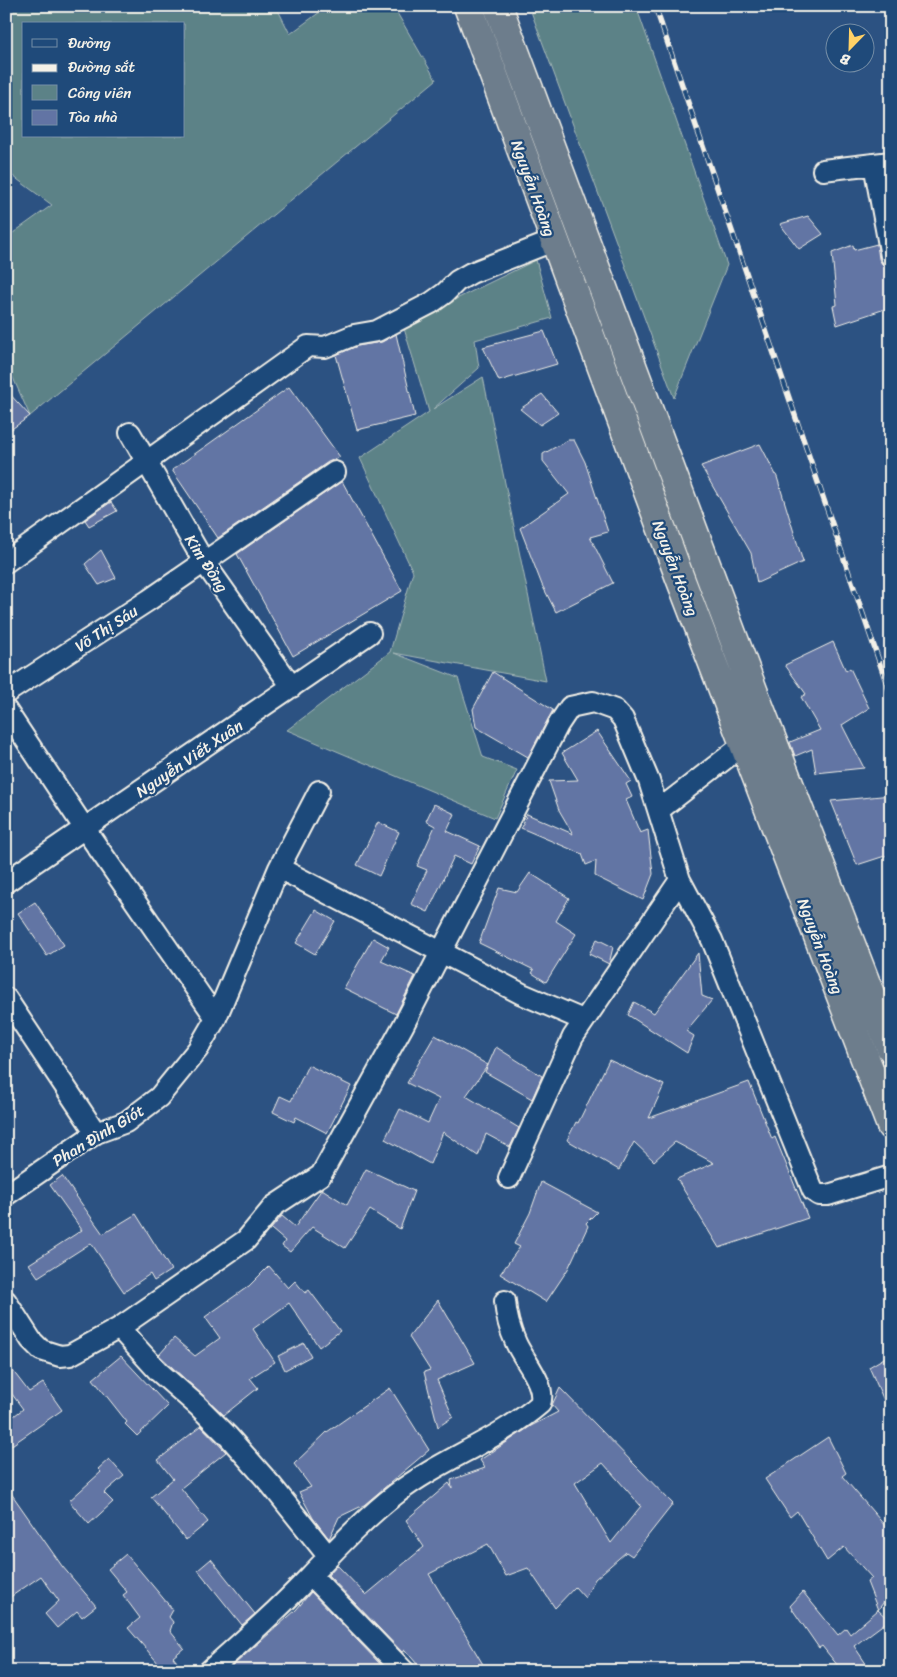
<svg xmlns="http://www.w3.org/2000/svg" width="897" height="1677" font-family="Sriracha,sans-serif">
  <rect width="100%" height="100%" fill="#2c5282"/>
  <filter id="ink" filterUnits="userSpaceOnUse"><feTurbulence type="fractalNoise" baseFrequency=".02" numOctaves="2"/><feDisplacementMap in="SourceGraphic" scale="10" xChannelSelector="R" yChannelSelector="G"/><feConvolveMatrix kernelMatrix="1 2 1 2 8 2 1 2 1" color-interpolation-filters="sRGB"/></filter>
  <g filter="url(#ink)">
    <!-- green -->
    <path fill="#5c8287" stroke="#a8bab8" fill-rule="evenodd" d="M 6,6 L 276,6 L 290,34 L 328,6 L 393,6 L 436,80 L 30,416 L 6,362 L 6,238 L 52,205 L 6,171 ZM 24,24 L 184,24 L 184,136 L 24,136 Z
      M 529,6 L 636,6 L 727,265 L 674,398 Z
      M 536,260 L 552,318 L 475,340 L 479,368 L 433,409 L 483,377 L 546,681 L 394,653 L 458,678 L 483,757 L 517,770 L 495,818 L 287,730 L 390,652 L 413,572 L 360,458 L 429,412 L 403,325 Z"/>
    <!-- building -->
    <path fill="#6274a4" stroke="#f4f1e8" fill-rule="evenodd" d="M 808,216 L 823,234 L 799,249 L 780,224 Z
      M 877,244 L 879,259 L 882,264 L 889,267 L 891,274 L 891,307 L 837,325 L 833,306 L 837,305 L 832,253 L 853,245 L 854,250 Z
      M 544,331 L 557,364 L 499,381 L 483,347 Z
      M 396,334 L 415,416 L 357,430 L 336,355 L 357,346 L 382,342 Z
      M 289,387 L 340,457 L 328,462 L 218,538 L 172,470 Z
      M 6,390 L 30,416 L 6,433 Z
      M 542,394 L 558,413 L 540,425 L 520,409 Z
      M 568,440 L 574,440 L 585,462 L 608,532 L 590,537 L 613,583 L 556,612 L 542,585 L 520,528 L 569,494 L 543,461 L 543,454 Z
      M 760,444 L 777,477 L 803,562 L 757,583 L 751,553 L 701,466 Z
      M 342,481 L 402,591 L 293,656 L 237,554 Z
      M 111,502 L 117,511 L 89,526 L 85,520 Z
      M 101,550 L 116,578 L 99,585 L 85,564 Z
      M 833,642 L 846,671 L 850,668 L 869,708 L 842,725 L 864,768 L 816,773 L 812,749 L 795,756 L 790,742 L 820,730 L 801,697 L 806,694 L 785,665 Z
      M 493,672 L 553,710 L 528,757 L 476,727 L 473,709 Z
      M 597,731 L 631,781 L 626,784 L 632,797 L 626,800 L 640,833 L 648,830 L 653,874 L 643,900 L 595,876 L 596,861 L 586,865 L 582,854 L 521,828 L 527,814 L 573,834 L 559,810 L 549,781 L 578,780 L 562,753 Z
      M 891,795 L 891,854 L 857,865 L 831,801 Z
      M 434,804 L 455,814 L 447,831 L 480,846 L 471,864 L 454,856 L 428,912 L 411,904 L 427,870 L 417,866 L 435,826 L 426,821 Z
      M 378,822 L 399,832 L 379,876 L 357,865 Z
      M 530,873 L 569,898 L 556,921 L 576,934 L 546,982 L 532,973 L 534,970 L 479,943 L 499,888 L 517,892 Z
      M 35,902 L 64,945 L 47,956 L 18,913 Z
      M 316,910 L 335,921 L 315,954 L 296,943 Z
      M 373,938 L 389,947 L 381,961 L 415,976 L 396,1014 L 344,988 Z
      M 597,939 L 613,947 L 609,964 L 589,954 Z
      M 698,953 L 702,996 L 712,1000 L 686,1031 L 694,1036 L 687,1053 L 628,1015 L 634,1002 L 654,1013 Z
      M 435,1035 L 488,1065 L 466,1096 L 519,1128 L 510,1147 L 486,1134 L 478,1156 L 443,1132 L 430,1164 L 385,1139 L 400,1109 L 428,1123 L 439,1099 L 407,1083 Z
      M 496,1047 L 542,1076 L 532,1099 L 485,1072 Z
      M 609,1060 L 664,1085 L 649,1118 L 749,1082 L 772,1139 L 775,1137 L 808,1218 L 719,1248 L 677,1179 L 714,1163 L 675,1142 L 654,1161 L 634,1142 L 619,1170 L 567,1140 L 576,1122 L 578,1123 Z
      M 308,1065 L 351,1086 L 327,1133 L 296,1117 L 294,1122 L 273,1112 L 280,1096 L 291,1101 Z
      M 366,1169 L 414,1191 L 400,1229 L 370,1210 L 345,1248 L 312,1227 L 290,1252 L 282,1246 L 285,1241 L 271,1229 L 282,1216 L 295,1227 L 322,1189 L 347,1205 Z
      M 62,1176 L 103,1234 L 136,1214 L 171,1270 L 154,1281 L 150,1274 L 124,1292 L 91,1243 L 38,1277 L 29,1264 L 82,1230 L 50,1185 Z
      M 541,1182 L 597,1212 L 586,1223 L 588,1226 L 568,1269 L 546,1302 L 500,1274 L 520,1247 L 514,1244 L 530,1213 Z
      M 269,1266 L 288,1288 L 295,1281 L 305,1293 L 309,1290 L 340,1331 L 319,1347 L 289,1303 L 253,1329 L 275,1362 L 250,1378 L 258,1388 L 224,1415 L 159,1355 L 174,1338 L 195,1356 L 220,1338 L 205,1317 L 249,1286 Z
      M 438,1300 L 475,1363 L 437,1380 L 453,1417 L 438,1427 L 424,1372 L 430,1370 L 409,1337 Z
      M 304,1343 L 311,1356 L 285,1370 L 278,1356 Z
      M 891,1354 L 891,1416 L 869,1367 Z
      M 121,1356 L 168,1406 L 137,1436 L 125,1424 L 127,1422 L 93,1379 Z
      M 6,1362 L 29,1392 L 43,1383 L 62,1410 L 6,1449 L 6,1422 L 23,1409 L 6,1386 Z
      M 390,1388 L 429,1450 L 364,1505 L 339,1517 L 329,1539 L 313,1518 L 299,1492 L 311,1487 L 294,1464 L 327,1432 Z
      M 560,1388 L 673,1504 L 632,1556 L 626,1552 L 595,1579 L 585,1598 L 575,1587 L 555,1608 L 528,1568 L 506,1576 L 488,1544 L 429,1574 L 487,1671 L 423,1671 L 405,1650 L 402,1652 L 328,1575 L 337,1565 L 366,1595 L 424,1547 L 406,1520 L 449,1483 L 452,1488 L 451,1480 L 485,1468 L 480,1460 L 531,1426 L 558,1412 L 552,1405 ZM 603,1463 L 641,1506 L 611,1543 L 575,1483 Z
      M 201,1426 L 226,1452 L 181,1488 L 208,1522 L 186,1540 L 151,1497 L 173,1479 L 158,1460 Z
      M 828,1437 L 846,1473 L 842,1476 L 886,1527 L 891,1537 L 891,1592 L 878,1610 L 867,1582 L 872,1578 L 844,1547 L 827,1561 L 797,1511 L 790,1517 L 765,1479 Z
      M 109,1459 L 124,1476 L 104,1493 L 113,1502 L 89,1524 L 69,1501 L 101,1472 L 98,1469 Z
      M 6,1486 L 62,1566 L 96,1606 L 82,1617 L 77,1611 L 57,1628 L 45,1614 L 59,1601 L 41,1576 L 6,1600 Z
      M 126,1554 L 173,1610 L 169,1617 L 173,1622 L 170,1631 L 184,1648 L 173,1657 L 184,1671 L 165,1671 L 128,1628 L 140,1618 L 123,1595 L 127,1592 L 108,1569 Z
      M 211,1559 L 255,1614 L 242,1625 L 198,1570 Z
      M 311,1592 L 382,1666 L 377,1671 L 227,1671 L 296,1610 Z
      M 803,1592 L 838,1635 L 846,1628 L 850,1634 L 878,1610 L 889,1620 L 854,1646 L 871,1671 L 842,1671 L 822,1646 L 819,1648 L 790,1606 Z"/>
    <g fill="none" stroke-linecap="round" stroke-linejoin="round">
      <defs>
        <path id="minor" d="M 874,164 L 891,256
          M 823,170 L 891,162
          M 130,433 L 204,562 L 292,687
          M 6,562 L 308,346 L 325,347 L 354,335 L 377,331 L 431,303 L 445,293 L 457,281 L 471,273 L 553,241
          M 6,693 L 149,600 L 335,472
          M 6,710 L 85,829 L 216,1018
          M 659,810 L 743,745
          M 279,868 L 522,994 L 583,1020
          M 6,882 L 370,633
          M 6,998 L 96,1133
          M 509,1178 L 573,1037 L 680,880
          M 6,1195 L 96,1133 L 126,1122 L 159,1097 L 198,1049 L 216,1018 L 279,868 L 319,791
          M 6,1301 L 31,1340 L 41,1350 L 60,1356 L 70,1355 L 119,1328 L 246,1240 L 274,1206 L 321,1175 L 403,1026 L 558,725 L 570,707 L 593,702 L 615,710 L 623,719 L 649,781 L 680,880 L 712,940 L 813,1191 L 819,1195 L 828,1195 L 891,1176
          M 119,1328 L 159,1372 L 198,1406 L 228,1436 L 272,1486 L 328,1556
          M 311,1575 L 404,1671
          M 209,1671 C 244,1640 279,1609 311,1575 C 338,1547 365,1518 396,1494 C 441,1459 497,1441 540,1404 C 547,1385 524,1361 516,1343 C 510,1330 506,1316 505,1301"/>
        <path id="highway" d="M 468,6 L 680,578 L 891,1126
          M 498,6 L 754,693 L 891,1048"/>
      </defs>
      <!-- minor casing -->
      <use href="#minor" stroke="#f4f1e8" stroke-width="24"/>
      <!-- highway casing -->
      <use href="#highway" stroke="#f4f1e8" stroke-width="31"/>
      <!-- minor -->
      <use href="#minor" stroke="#1f4a7a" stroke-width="20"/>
      <!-- highway -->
      <use href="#highway" stroke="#6d7d8c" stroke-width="28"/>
      <defs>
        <path id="rail" d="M 655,6 L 891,696"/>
      </defs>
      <!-- rail casing -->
      <use href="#rail" stroke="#f4f1e8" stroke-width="5.5"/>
      <!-- rail -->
      <use href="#rail" stroke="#1f4a7a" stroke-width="4" stroke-dasharray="11" stroke-linecap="butt"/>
    </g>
  </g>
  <g text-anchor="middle" stroke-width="4.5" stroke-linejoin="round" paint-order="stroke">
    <!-- street labels -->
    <g font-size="16" fill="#f4f1e8" stroke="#1f4a7a">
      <text transform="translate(534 188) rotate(70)" y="6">Nguyễn Hoàng</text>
      <text transform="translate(207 563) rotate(57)" y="6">Kim Đồng</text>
      <text transform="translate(676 568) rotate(69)" y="6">Nguyễn Hoàng</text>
      <text transform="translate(106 628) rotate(-33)" y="6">Võ Thị Sáu</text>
      <text transform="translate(189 758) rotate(-34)" y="6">Nguyễn Viết Xuân</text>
      <text transform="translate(821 946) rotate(69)" y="6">Nguyễn Hoàng</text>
      <text transform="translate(98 1135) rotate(-31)" y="6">Phan Đình Giót</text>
    </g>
  </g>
  <!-- margin -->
  <rect width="897" height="1677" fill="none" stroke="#1f4a7a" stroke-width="25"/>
  <rect x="12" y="12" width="872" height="1652" fill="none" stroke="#f4f1e8" stroke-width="2" filter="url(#ink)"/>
  <!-- legend -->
  <rect x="22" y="22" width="162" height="115" fill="#1f4a7a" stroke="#748da6"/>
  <rect x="32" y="39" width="25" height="8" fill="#1f4a7a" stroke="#748da6"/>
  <text x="68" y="48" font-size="15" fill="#f4f1e8">Đường</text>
  <rect x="32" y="64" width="25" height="8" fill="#f4f1e8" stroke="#748da6"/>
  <text x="68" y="72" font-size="15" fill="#f4f1e8">Đường sắt</text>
  <rect x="32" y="85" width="25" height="15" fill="#5c8287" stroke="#748da6"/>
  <text x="68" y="98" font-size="15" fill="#f4f1e8">Công viên</text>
  <rect x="32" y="110" width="25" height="15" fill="#6274a4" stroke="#748da6"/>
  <text x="68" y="122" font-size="15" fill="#f4f1e8">Tòa nhà</text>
  <!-- north arrow -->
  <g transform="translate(850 48) rotate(203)"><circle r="24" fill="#1f4a7a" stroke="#748da6"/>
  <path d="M0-4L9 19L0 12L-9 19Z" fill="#ffd166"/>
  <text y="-8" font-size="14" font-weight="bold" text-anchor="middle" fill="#f4f1e8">B</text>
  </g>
</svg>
